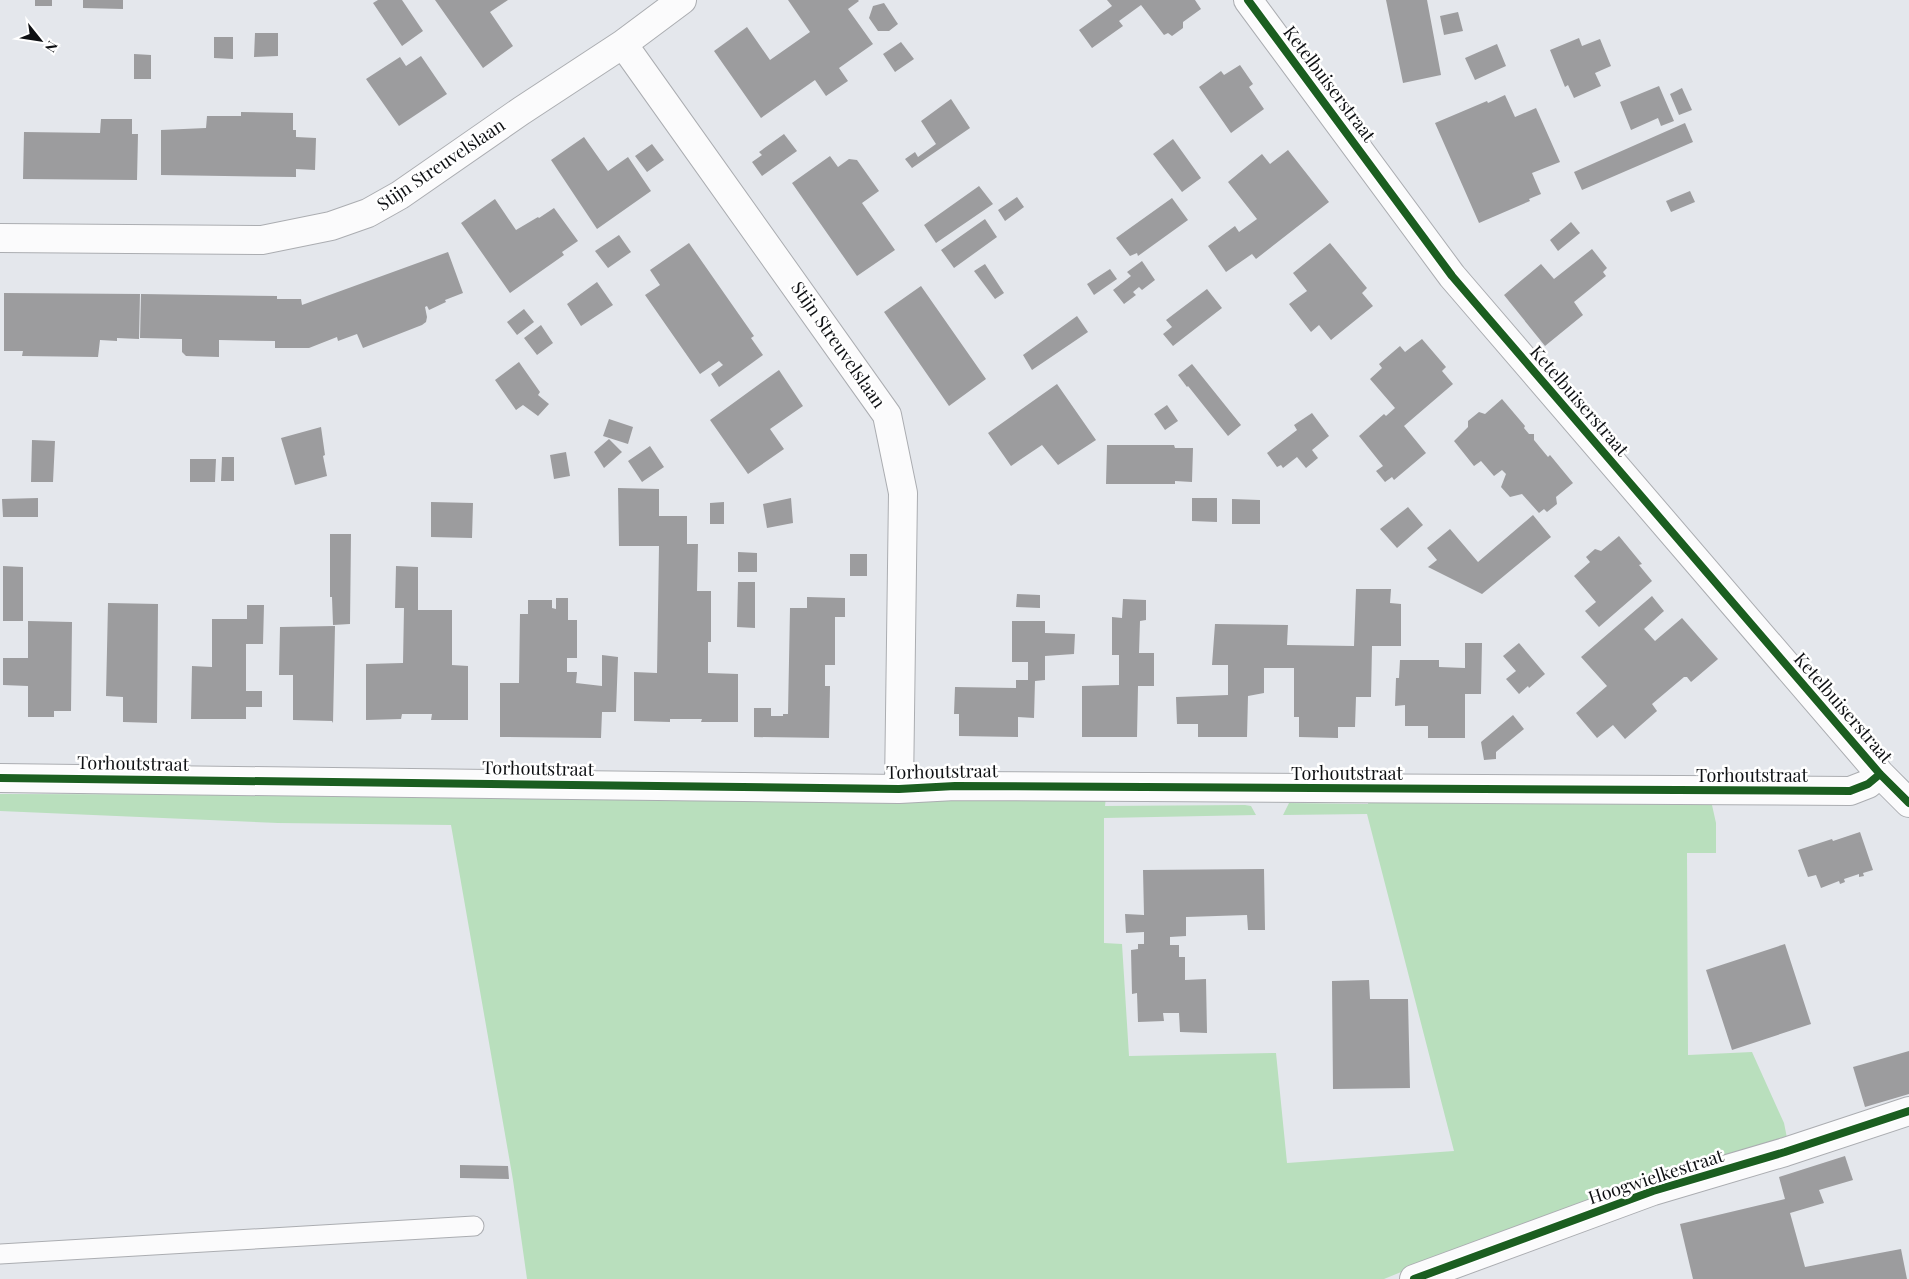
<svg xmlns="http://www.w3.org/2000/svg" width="1909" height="1279" font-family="'Playfair Display',serif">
  <rect width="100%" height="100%" fill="#e4e7ec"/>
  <!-- green -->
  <path fill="#b9dfbd" d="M 0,794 L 1106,797 L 1105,806 L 1245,805 L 1251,806 L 1256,815 L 1104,818 L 1104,943 L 1122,944 L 1129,1056 L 1276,1053 L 1287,1163 L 1454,1151 L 1367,814 L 1283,815 L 1289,803 L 1368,804 L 1369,797 L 1712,805 L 1716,823 L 1716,853 L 1687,853 L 1688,1055 L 1752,1052 L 1784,1123 L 1787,1138 L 1428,1261 L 1384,1279 L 527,1279 L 513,1180 L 451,825 L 278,823 L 0,811 Z"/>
  <!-- building -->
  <path fill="#9c9c9e" d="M 35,0 L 52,0 L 52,6 L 35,6 Z
    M 83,0 L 123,0 L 123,9 L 83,8 Z
    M 378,0 L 402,0 L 423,31 L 402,46 L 373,3 Z
    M 435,0 L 508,0 L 490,12 L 513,46 L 483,68 Z
    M 788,0 L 858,0 L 859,1 L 848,9 L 873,44 L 839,68 L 848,81 L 826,96 L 815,80 L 761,118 L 714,51 L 747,27 L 770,60 L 810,32 Z
    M 1107,0 L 1195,0 L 1201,9 L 1183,22 L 1183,28 L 1172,36 L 1168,33 L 1164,35 L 1141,5 L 1119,21 L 1123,26 L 1092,48 L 1079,30 L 1112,6 Z
    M 1386,0 L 1427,0 L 1441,75 L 1403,83 Z
    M 884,3 L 898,24 L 889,31 L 878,31 L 869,18 L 873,6 Z
    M 1458,12 L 1463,31 L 1444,35 L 1440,16 Z
    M 255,33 L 278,33 L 278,56 L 254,57 Z
    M 214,37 L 233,37 L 233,59 L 214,58 Z
    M 1579,38 L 1582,46 L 1600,39 L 1611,66 L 1595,73 L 1601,86 L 1574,98 L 1568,85 L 1565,87 L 1550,50 Z
    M 901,42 L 914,59 L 895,72 L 883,54 Z
    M 1497,44 L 1506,66 L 1475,80 L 1465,58 Z
    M 134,54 L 151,55 L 151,79 L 134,79 Z
    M 421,56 L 447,94 L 399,126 L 366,79 L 400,57 L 406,66 Z
    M 1240,65 L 1253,84 L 1249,87 L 1264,109 L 1231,133 L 1199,87 L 1221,71 L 1224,75 Z
    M 1659,86 L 1674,121 L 1661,126 L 1658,118 L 1631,130 L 1620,102 Z
    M 1682,88 L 1692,110 L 1679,115 L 1670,94 Z
    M 1505,95 L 1515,117 L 1536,108 L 1560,162 L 1532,173 L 1541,194 L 1529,199 L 1530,201 L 1479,223 L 1435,123 L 1487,101 L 1488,103 Z
    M 951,99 L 970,128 L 912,168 L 905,159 L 915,152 L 918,157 L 936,144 L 921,121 Z
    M 241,112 L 293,113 L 293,130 L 296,130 L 296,137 L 316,138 L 315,170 L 296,169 L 296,177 L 161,175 L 161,130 L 206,128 L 207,116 L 241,116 Z
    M 101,119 L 132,119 L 132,134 L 138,134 L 137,180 L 23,179 L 24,132 L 100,133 Z
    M 1685,123 L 1693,142 L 1582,190 L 1574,172 Z
    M 784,134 L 797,151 L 762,176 L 752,162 L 762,155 L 759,152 Z
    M 584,137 L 608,171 L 628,157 L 651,191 L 597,229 L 551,160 Z
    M 1173,139 L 1201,178 L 1182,192 L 1153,154 Z
    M 652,144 L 664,160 L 647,172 L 635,156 Z
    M 1288,150 L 1329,202 L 1256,259 L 1252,254 L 1226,272 L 1208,246 L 1235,226 L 1239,232 L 1257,219 L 1228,182 L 1262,154 L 1270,164 Z
    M 830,156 L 838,167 L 849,159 L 857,160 L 879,191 L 862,203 L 895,250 L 857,276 L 792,183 Z
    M 979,186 L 993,204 L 936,243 L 924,225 Z
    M 1690,191 L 1695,202 L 1671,212 L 1666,201 Z
    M 1017,197 L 1024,207 L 1005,221 L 998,210 Z
    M 1172,198 L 1188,220 L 1138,256 L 1137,253 L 1130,256 L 1116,238 Z
    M 495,199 L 516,230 L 538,217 L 539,218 L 554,208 L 578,241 L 562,252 L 564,255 L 510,293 L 461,223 Z
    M 985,219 L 997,237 L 954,268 L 941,250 Z
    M 1571,222 L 1580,233 L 1558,251 L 1550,240 Z
    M 619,235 L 631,252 L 608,268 L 595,251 Z
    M 689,243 L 754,336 L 751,338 L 763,355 L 719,387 L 711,374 L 723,365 L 719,361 L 700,374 L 645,295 L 660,285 L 650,270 Z
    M 1330,243 L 1367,288 L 1362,293 L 1373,306 L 1331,340 L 1319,325 L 1311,332 L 1289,304 L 1307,291 L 1293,273 Z
    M 1592,249 L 1607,268 L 1603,272 L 1606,276 L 1574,302 L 1583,315 L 1545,346 L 1504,295 L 1541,264 L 1554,279 Z
    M 448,252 L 463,293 L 445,300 L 446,302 L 429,310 L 427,306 L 425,307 L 427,317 L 426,322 L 422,325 L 363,348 L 357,334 L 338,341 L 337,337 L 309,348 L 275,348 L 275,341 L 219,340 L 219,357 L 186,356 L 182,352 L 182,339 L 140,338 L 141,294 L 277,296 L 277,299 L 301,299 L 302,305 Z
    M 1142,261 L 1155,280 L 1142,290 L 1139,287 L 1133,292 L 1136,295 L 1124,304 L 1113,290 L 1131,276 L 1127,272 Z
    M 985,264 L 1004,293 L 995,299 L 974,271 Z
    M 1110,269 L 1117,279 L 1094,295 L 1087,284 Z
    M 597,282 L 613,305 L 581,326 L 567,304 Z
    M 921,286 L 986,379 L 949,406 L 884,312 Z
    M 1207,289 L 1222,308 L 1173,346 L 1163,334 L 1172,327 L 1166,320 Z
    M 4,293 L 140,294 L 139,339 L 117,338 L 117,341 L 100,340 L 98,357 L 22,356 L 23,351 L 4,351 Z
    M 524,309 L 534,322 L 517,335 L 507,322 Z
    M 1077,316 L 1088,332 L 1032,370 L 1023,355 Z
    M 541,325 L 553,343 L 537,355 L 524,338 Z
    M 1422,339 L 1446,367 L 1442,371 L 1453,384 L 1404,426 L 1426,453 L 1394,480 L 1392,477 L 1385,482 L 1376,471 L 1383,466 L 1359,436 L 1384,414 L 1386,416 L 1395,408 L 1370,379 L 1382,368 L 1379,364 L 1400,346 L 1405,352 Z
    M 519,362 L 540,392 L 538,395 L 549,404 L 538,416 L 523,405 L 516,410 L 495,380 Z
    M 1192,364 L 1241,425 L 1228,436 L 1188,386 L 1187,387 L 1178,375 Z
    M 779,370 L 803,406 L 770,429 L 784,449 L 748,474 L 710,420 Z
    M 1057,384 L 1096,440 L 1058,465 L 1042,445 L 1011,466 L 988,433 Z
    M 1502,399 L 1525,426 L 1524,428 L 1529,434 L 1534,434 L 1534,440 L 1548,457 L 1550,455 L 1573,483 L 1556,497 L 1557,504 L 1547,512 L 1544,509 L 1539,513 L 1522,494 L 1510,497 L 1501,487 L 1506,474 L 1502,470 L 1494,476 L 1481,461 L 1474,466 L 1454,441 L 1468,427 L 1468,421 L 1479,412 L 1485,414 Z
    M 1167,405 L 1178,421 L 1165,430 L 1154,414 Z
    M 1312,413 L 1329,436 L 1312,450 L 1318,458 L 1306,468 L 1297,457 L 1283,468 L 1281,465 L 1277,467 L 1267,453 L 1297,430 L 1294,425 Z
    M 609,419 L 633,427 L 628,444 L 603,436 Z
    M 321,427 L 325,455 L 323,456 L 327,476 L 295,485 L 281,438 Z
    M 609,439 L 622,452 L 604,468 L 594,452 Z
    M 32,440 L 55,441 L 53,482 L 31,482 Z
    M 1107,445 L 1174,445 L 1175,448 L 1193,448 L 1192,482 L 1175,481 L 1175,484 L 1106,484 Z
    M 650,446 L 664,467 L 642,482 L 628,461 Z
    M 566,452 L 570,476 L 554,479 L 550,455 Z
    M 222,457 L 234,457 L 234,481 L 221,481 Z
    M 190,459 L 216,459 L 215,482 L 190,482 Z
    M 618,488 L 659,489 L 659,516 L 687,516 L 687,544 L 698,544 L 697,591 L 711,591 L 711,642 L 708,642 L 708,673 L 738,674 L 738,722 L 701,722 L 702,719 L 670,719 L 670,722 L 634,721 L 634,672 L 657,673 L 659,546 L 619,546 Z
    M 38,498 L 38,517 L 3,517 L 2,499 Z
    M 791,498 L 793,523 L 767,528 L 763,504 Z
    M 1192,498 L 1217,498 L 1217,522 L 1192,521 Z
    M 1232,499 L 1260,500 L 1260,524 L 1232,524 Z
    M 431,502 L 473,503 L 472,538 L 431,537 Z
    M 724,502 L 724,524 L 710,524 L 710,503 Z
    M 1408,507 L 1423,525 L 1397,548 L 1380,529 Z
    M 1533,515 L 1551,537 L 1482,594 L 1428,567 L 1437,560 L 1427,548 L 1450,529 L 1478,562 Z
    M 330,534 L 351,534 L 350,624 L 333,625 L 332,597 L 330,597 Z
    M 1619,536 L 1642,564 L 1639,565 L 1652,581 L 1599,627 L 1585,611 L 1596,602 L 1574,576 L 1590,562 L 1586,557 L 1595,549 L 1601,551 Z
    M 738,552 L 757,553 L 757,572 L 738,572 Z
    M 850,554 L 867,554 L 867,576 L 850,576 Z
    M 3,566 L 23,567 L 23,621 L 3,621 Z
    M 396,566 L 418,567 L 418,610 L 452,610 L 452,665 L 468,666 L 468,720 L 431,720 L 432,714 L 402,714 L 401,719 L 366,720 L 366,664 L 403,663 L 404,608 L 395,608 Z
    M 738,582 L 755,582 L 755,628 L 737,627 Z
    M 1356,589 L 1391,589 L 1390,603 L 1401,604 L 1401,646 L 1372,646 L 1371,697 L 1356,697 L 1355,727 L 1338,727 L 1338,738 L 1299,737 L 1299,717 L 1294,717 L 1294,668 L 1264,668 L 1264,693 L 1248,696 L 1247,737 L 1198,737 L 1198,724 L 1177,724 L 1176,697 L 1228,695 L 1228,665 L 1212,665 L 1215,624 L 1288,625 L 1287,645 L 1354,646 Z
    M 1017,594 L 1040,595 L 1040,608 L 1016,607 Z
    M 1652,596 L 1664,611 L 1644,629 L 1655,641 L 1682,618 L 1718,659 L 1691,682 L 1687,677 L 1684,677 L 1652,704 L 1657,711 L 1625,739 L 1613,725 L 1597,738 L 1576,713 L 1607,686 L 1581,657 Z
    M 807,597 L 845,598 L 845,617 L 835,617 L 835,665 L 825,665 L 825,686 L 830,686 L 829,738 L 754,737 L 754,708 L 771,708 L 771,716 L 783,716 L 783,714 L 788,714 L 790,608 L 807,608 Z
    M 556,598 L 568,598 L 568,620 L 577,620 L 577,658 L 567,658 L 567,672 L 577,672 L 576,683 L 602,686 L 602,655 L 618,657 L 616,712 L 602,712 L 601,738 L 500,737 L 500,683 L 519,683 L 520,614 L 528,614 L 528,600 L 552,600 L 552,608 L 556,609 Z
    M 1123,599 L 1146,600 L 1146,620 L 1140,621 L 1139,653 L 1154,653 L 1154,686 L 1138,686 L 1137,737 L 1082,737 L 1082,686 L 1119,685 L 1119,655 L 1112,655 L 1112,617 L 1122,618 Z
    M 108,603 L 158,604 L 157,723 L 123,722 L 123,697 L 106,696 Z
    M 247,605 L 264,605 L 263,644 L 246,644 L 246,691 L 262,691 L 262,707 L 246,707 L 246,719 L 191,719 L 192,666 L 212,667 L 212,619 L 247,619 Z
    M 28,621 L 72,622 L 71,711 L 54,711 L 54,717 L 28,717 L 28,686 L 3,685 L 3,658 L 28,658 Z
    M 1012,621 L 1045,621 L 1045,633 L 1075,634 L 1074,654 L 1045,656 L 1045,680 L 1035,681 L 1034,718 L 1018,717 L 1018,737 L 959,736 L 959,714 L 954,714 L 955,687 L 1016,688 L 1016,680 L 1028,680 L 1028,662 L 1012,662 Z
    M 335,626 L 333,723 L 332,721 L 293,720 L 293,675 L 279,675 L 280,627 Z
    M 1465,643 L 1482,643 L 1481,694 L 1465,694 L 1465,738 L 1428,738 L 1428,726 L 1405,726 L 1405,705 L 1395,706 L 1396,678 L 1399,678 L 1400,660 L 1439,660 L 1439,667 L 1465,668 Z
    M 1519,643 L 1545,674 L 1529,688 L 1528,686 L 1519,694 L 1506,679 L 1516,671 L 1503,656 Z
    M 1513,715 L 1524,729 L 1496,752 L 1496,759 L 1484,760 L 1481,742 Z
    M 1860,832 L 1873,870 L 1863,873 L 1864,876 L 1859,877 L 1859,874 L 1844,879 L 1845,882 L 1840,884 L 1839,881 L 1821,888 L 1816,875 L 1808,877 L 1798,850 L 1832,839 L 1833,841 Z
    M 1264,869 L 1265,930 L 1248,930 L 1247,915 L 1186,917 L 1186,936 L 1170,937 L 1170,945 L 1179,945 L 1179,957 L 1185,957 L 1185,980 L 1206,979 L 1207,1033 L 1180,1032 L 1179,1013 L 1163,1013 L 1164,1021 L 1138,1022 L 1137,993 L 1132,994 L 1131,950 L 1138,949 L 1138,944 L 1144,944 L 1144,932 L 1126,933 L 1125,914 L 1144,915 L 1143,870 Z
    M 1785,944 L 1811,1024 L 1732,1050 L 1706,970 Z
    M 1369,980 L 1370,999 L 1408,999 L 1410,1088 L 1333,1089 L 1332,981 Z
    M 1909,1051 L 1909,1094 L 1865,1107 L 1853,1067 Z
    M 1845,1156 L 1853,1180 L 1819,1190 L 1824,1203 L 1790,1213 L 1805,1267 L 1901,1249 L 1907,1279 L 1693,1279 L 1680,1224 L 1785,1199 L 1779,1177 Z
    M 460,1165 L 508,1166 L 509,1179 L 460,1178 Z"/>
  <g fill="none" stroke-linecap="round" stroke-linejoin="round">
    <defs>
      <path id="service" d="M 0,1254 L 474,1226"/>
      <path id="minor" d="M 1248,0 L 1452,276 L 1880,774 L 1909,803
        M 623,44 L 887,415 L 903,493 L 899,789
        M 0,238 L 262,240 L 331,226 L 368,213 L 400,195 L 521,111 L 623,44 L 682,0
        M 0,778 L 899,789 L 955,786 L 1850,791 L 1868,784 L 1880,774
        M 1414,1279 L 1653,1191 L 1785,1152 L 1909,1111"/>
    </defs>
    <!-- service casing -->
    <use href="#service" stroke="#abadb1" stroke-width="21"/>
    <!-- minor casing -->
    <use href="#minor" stroke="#abadb1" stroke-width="30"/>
    <!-- service -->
    <use href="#service" stroke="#fbfbfc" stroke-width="19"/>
    <!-- minor -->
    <use href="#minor" stroke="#fbfbfc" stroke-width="28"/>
    <defs>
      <path id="cycleway" d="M 1248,0 L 1452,276 L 1880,774 L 1909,803
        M 0,778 L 899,789 L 955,786 L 1850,791 L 1868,784 L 1880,774
        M 1414,1279 L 1653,1191 L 1785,1152 L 1909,1111"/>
    </defs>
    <!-- cycleway casing -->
    <use href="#cycleway" stroke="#fff" stroke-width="11"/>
    <!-- cycleway -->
    <use href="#cycleway" stroke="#1b5e20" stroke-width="8"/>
  </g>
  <g text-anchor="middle" stroke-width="5" stroke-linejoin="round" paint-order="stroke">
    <!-- street labels -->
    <g font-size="18" fill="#0e1013" stroke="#fff">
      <text transform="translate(1329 84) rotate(53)" y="6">Ketelbuiserstraat</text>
      <text transform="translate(441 165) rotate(-34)" y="6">Stijn Streuvelslaan</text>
      <text transform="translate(838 345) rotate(55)" y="6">Stijn Streuvelslaan</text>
      <text transform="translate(1579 401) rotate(49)" y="6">Ketelbuiserstraat</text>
      <text transform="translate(1843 708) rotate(49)" y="6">Ketelbuiserstraat</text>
      <text transform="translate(133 764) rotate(1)" y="6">Torhoutstraat</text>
      <text transform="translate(538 769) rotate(1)" y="6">Torhoutstraat</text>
      <text transform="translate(942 772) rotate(-1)" y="6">Torhoutstraat</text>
      <text x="1347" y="780">Torhoutstraat</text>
      <text x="1752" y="782">Torhoutstraat</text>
      <text transform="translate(1656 1177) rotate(-18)" y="6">Hoogwielkestraat</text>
    </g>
  </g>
  <!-- north arrow -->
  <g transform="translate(40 40) rotate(120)" stroke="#ffffff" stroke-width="4" paint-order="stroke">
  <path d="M0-4L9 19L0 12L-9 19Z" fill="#0e1013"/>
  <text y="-8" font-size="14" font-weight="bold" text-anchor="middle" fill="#0e1013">N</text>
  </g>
</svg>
